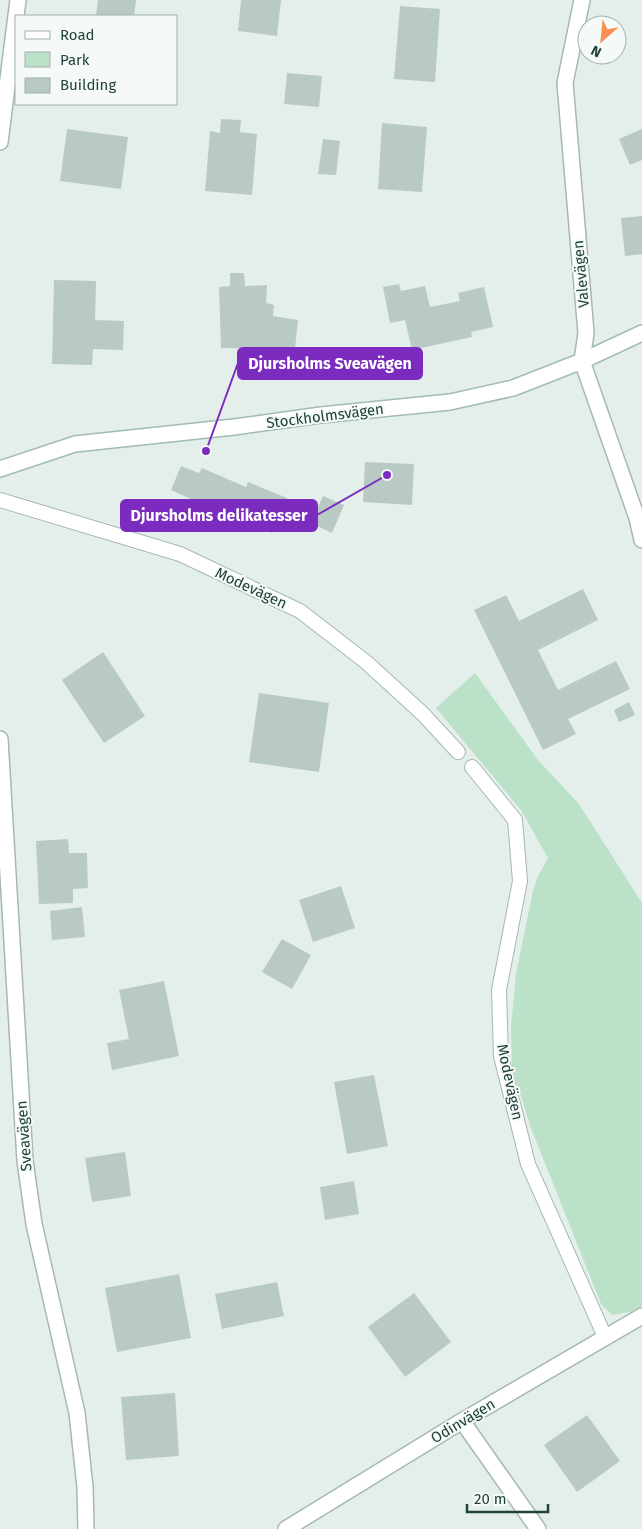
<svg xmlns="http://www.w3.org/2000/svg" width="642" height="1529" font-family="'Fira Sans',sans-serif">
  <rect width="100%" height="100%" fill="#e4efeb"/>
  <!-- green -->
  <path fill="#bbe1c9" d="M 475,673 L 538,760 L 579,804 L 642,903 L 642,1306 L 630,1312 L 612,1315 L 601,1304 L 531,1128 L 512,1068 L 511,1027 L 516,974 L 533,891 L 538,876 L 548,858 L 521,810 L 436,708 Z"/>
  <!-- building -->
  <path fill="#b9cac4" d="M 98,0 L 136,0 L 134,16 L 96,16 Z
    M 241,0 L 281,0 L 277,36 L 238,31 Z
    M 400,6 L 440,9 L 435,82 L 394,79 Z
    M 287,73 L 322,76 L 319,107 L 284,104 Z
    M 221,119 L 241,120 L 240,132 L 257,134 L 252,195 L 205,191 L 210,131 L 220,133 Z
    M 382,123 L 427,127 L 422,192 L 378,189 Z
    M 67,129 L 128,137 L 121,189 L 60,181 Z
    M 642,129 L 642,160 L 630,165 L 619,139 Z
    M 323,139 L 340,141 L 336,175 L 318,174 Z
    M 642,216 L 642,254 L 625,256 L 621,218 Z
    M 230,273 L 244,273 L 245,286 L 267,285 L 266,303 L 274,305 L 273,316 L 298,320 L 295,349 L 221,348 L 219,287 L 230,286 Z
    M 54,280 L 96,281 L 95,320 L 124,321 L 123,350 L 93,349 L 92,365 L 52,364 Z
    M 399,284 L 401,291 L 425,286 L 430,307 L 460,301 L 458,293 L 484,287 L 493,327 L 471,332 L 472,337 L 412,350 L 405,320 L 390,323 L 383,287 Z
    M 365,462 L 414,464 L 412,505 L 363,502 Z
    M 181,466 L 199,473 L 202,468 L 246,487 L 248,482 L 287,498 L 272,533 L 222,512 L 219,519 L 192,507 L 195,501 L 171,490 Z
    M 323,496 L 344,505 L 332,533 L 311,523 Z
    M 583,589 L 598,620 L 538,650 L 558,690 L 616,661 L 630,689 L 568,719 L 576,734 L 543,750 L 474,610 L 506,595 L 519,621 Z
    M 103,652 L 145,716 L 104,743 L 62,680 Z
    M 259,693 L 329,703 L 319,772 L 249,762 Z
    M 629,702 L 635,715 L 619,722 L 614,710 Z
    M 68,839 L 69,853 L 87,853 L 88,888 L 73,889 L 73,903 L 39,904 L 36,841 Z
    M 341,886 L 355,928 L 313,942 L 299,900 Z
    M 82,907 L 85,937 L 52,940 L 50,911 Z
    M 282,939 L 311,955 L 292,989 L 262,972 Z
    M 164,981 L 179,1056 L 112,1070 L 107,1043 L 129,1039 L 119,990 Z
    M 374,1075 L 388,1146 L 347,1154 L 334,1082 Z
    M 125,1152 L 131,1196 L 92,1202 L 85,1158 Z
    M 354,1181 L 359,1214 L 325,1220 L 320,1187 Z
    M 179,1274 L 191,1338 L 117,1352 L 105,1288 Z
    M 277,1282 L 284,1316 L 222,1329 L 215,1294 Z
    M 414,1293 L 451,1342 L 405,1377 L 368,1327 Z
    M 175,1393 L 179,1456 L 126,1460 L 121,1397 Z
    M 587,1415 L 620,1461 L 577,1492 L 544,1445 Z"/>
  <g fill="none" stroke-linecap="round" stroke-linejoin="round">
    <defs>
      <path id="lane" d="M 0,500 L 180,554 L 300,611 L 366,662 L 423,714 L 458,752
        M 472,767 L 515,820 L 520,881 L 499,990 L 501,1056 L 528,1164 L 605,1337"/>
      <path id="street" d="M 582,0 L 565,83 L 586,333 L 582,361 L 637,518 L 642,540
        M 0,142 L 18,0
        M 0,739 L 25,1161 L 34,1224 L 77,1413 L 85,1487 L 86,1529
        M 462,1421 L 538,1529
        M 286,1529 L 462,1421 L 642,1316"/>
      <path id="secondary" d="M 0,469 L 75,444 L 234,427 L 321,415 L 450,402 L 513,388 L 582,361 L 642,333"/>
    </defs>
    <!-- lane casing -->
    <use href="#lane" stroke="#a6b8b3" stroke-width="16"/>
    <!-- street casing -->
    <use href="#street" stroke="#a6b8b3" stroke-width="18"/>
    <!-- secondary casing -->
    <use href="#secondary" stroke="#a1bbb5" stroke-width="18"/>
    <!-- lane -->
    <use href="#lane" stroke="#fff" stroke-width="14"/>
    <!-- street -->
    <use href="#street" stroke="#fff" stroke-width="15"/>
    <!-- secondary -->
    <use href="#secondary" stroke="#fff" stroke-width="15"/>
  </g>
  <g text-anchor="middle" stroke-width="4" stroke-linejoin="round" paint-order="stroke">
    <!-- street labels -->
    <g font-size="15" fill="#21423d" stroke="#f5faf8">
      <text transform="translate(581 274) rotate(-95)" y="5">Valevägen</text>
      <text transform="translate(325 416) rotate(-7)" y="5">Stockholmsvägen</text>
      <text transform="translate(251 588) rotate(25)" y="5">Modevägen</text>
      <text transform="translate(510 1082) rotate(78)" y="5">Modevägen</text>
      <text transform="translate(24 1136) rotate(-94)" y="5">Sveavägen</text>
      <text transform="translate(463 1421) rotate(-31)" y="5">Odinvägen</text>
    </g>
  </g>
  <!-- callouts -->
  <path fill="none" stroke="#7b2cbf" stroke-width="2" d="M206 451L238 363M387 475L317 515"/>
  <g fill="#7b2cbf" stroke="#f5faf8" stroke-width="2">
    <circle cx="206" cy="451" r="5"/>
    <circle cx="387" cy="475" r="5"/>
  </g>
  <g fill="#7b2cbf" stroke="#7b2cbf" stroke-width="2">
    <rect x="238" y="348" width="184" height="31" rx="5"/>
    <rect x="121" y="500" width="196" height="31" rx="5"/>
  </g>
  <g font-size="16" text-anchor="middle" font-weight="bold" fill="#fff">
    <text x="330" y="369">Djursholms Sveavägen</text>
    <text x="219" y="521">Djursholms delikatesser</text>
  </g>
  <!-- legend -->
  <rect x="15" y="15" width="162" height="90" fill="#f5faf8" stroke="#a0b0ad"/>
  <rect x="25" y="31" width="25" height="8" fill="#ffffff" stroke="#a0b0ad"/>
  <text x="60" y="40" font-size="15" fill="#21423d">Road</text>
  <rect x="25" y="52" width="25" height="15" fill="#bbe1c9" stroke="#a0b0ad"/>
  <text x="60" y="65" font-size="15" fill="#21423d">Park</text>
  <rect x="25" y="78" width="25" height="15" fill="#b9cac4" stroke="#a0b0ad"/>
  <text x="60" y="90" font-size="15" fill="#21423d">Building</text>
  <!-- north arrow -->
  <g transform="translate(602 40) rotate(207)"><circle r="24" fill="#f5faf8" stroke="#a0b0ad"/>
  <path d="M0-4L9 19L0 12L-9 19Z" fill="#fc8f54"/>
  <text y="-8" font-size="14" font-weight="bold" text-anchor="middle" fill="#21423d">N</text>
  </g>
  <!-- scale -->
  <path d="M467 1504v8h81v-8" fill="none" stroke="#21423d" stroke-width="2.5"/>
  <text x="474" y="1504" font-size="15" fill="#21423d" stroke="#f5faf8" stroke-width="4" paint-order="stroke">20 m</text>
</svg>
